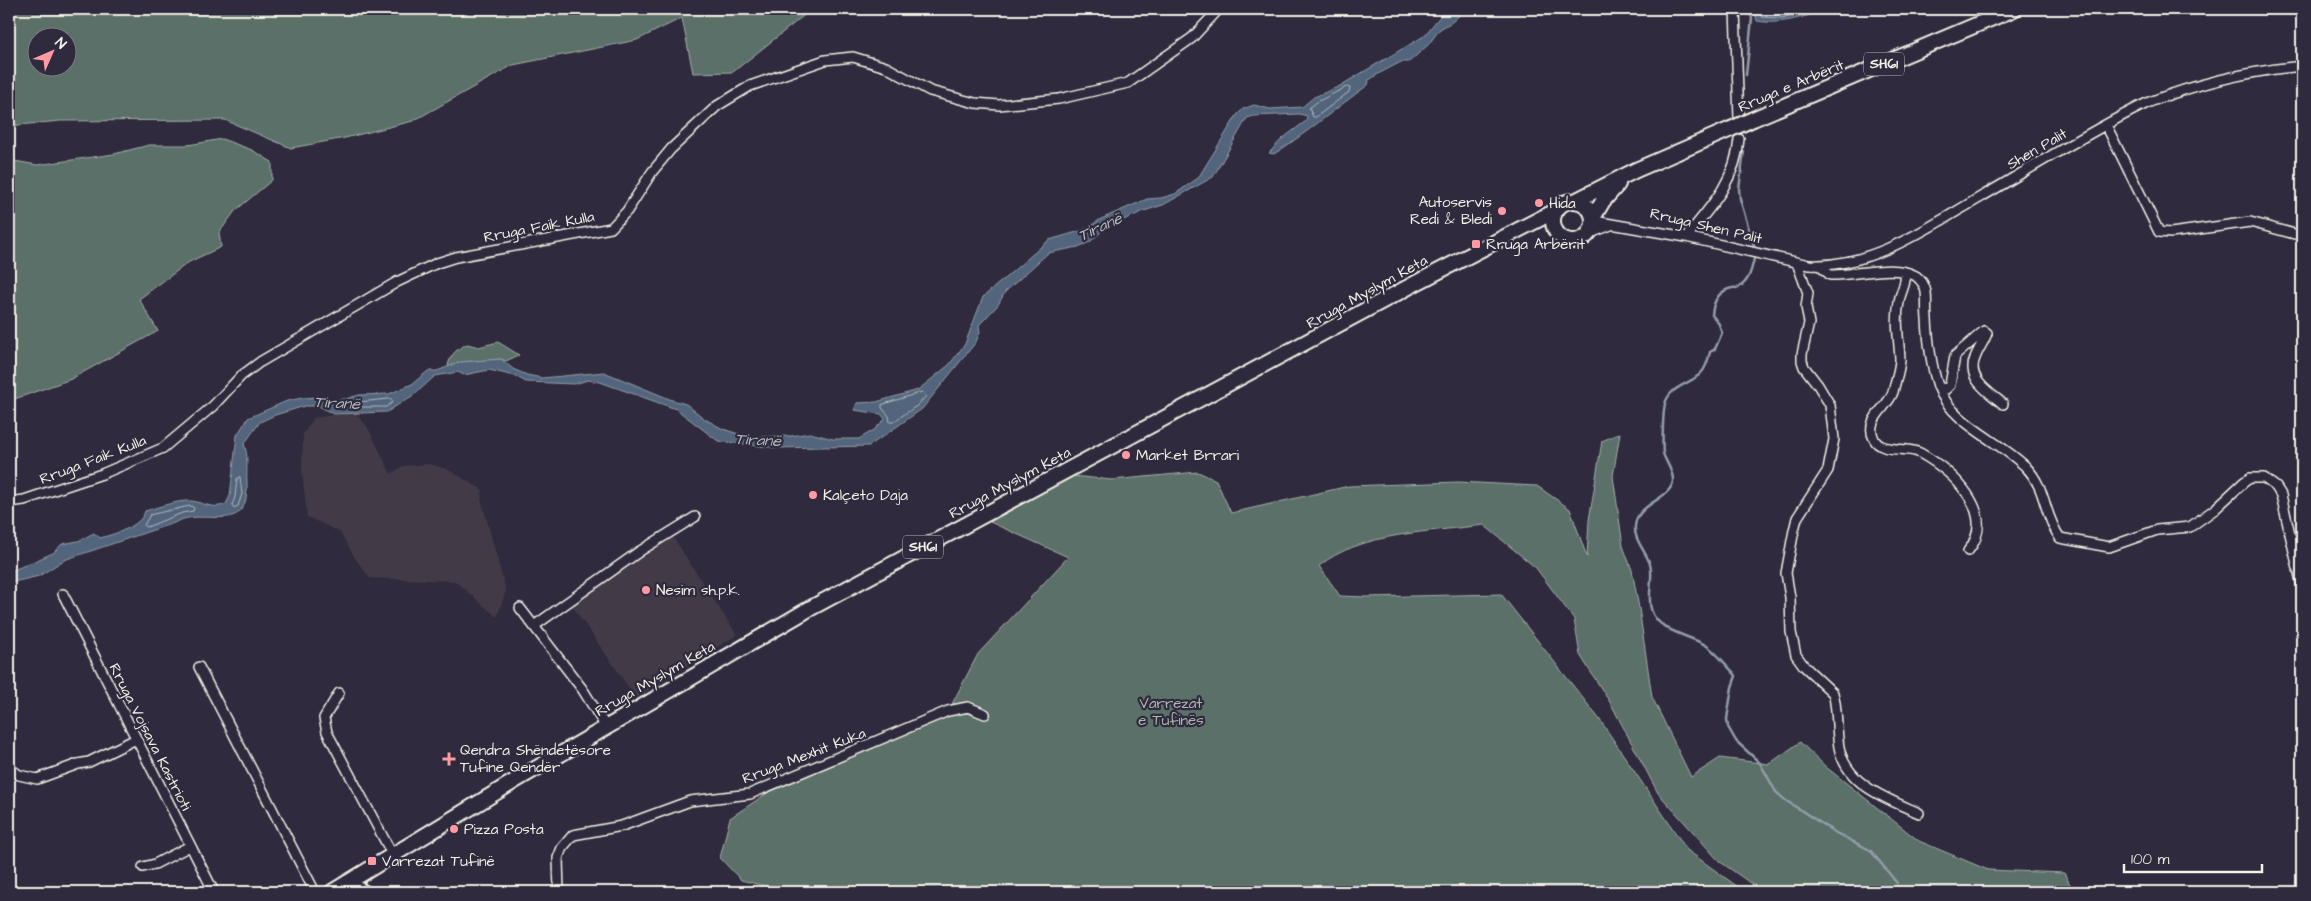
<svg xmlns="http://www.w3.org/2000/svg" width="2311" height="901" viewBox="0 0 2311 901" font-family="'Architects Daughter',sans-serif">
  <rect width="100%" height="100%" fill="#2f2a3d"/>
  <filter id="ink" filterUnits="userSpaceOnUse"><feTurbulence type="fractalNoise" baseFrequency=".02" numOctaves="2"/><feDisplacementMap in="SourceGraphic" scale="10" xChannelSelector="R" yChannelSelector="G"/><feConvolveMatrix kernelMatrix="1 2 1 2 8 2 1 2 1" color-interpolation-filters="sRGB"/></filter>
  <g filter="url(#ink)">
    <path fill="#423a46" d="M354 412 367 426 391 474 403 466 430 464 447 469 483 490 481 499 506 591 497 617 455 581 370 578 355 558 340 532 307 517 302 470 303 434 314 418Z
      M673 537 737 635 636 698 571 604Z"/>
    <path fill="#5a6f69" stroke="#a7b0a8" fill-rule="evenodd" d="M9 9H812L733 72 693 73 682 18 637 40 513 65 413 121 345 138 291 148 225 120 60 121 9 126ZM38 38H68V68H38Z
      M222 139 252 150 272 162V180L235 211 219 233 221 247 189 262 139 299 158 331 71 379 9 401V160L37 165 114 154 149 145H188Z
      M498 342 519 355 506 361 501 359 460 362 448 367C449 355 457 349 467 344L479 347Z
      M1620 433 1613 476 1623 546 1632 570 1639 608 1652 697 1691 777 1720 758 1769 764 1800 742 1826 767 1919 841 1988 870 2064 873 2074 892H1763L1719 861 1658 793 1611 704 1580 655 1574 619 1536 568 1484 525C1431 532 1361 532 1319 566L1340 596 1366 597 1501 594 1600 720 1687 850 1745 892H777V889L741 880 720 858 730 818 769 792 940 719 957 713 974 714 969 703 952 704 978 654 1068 557 990 522 1072 476 1112 480 1198 472 1216 480 1231 513 1349 486 1458 482 1537 486 1570 509 1587 557 1589 520 1602 441Z"/>
    <path fill="#52657d" stroke="#939da8" d="M1446 9H1463L1461 14 1452 22 1440 29 1428 45 1409 62H1401L1380 73 1369 80 1368 85C1336 108 1307 133 1274 154L1269 153 1282 139 1306 121 1307 116 1299 114 1254 116 1247 118 1213 177 1163 205 1144 211 1105 228 1090 242 1078 247 1048 253 1005 292 998 305 979 325 980 332 976 342 922 409 869 446 777 448 718 441 676 409 600 382 588 380 574 384 526 382 515 376 489 370 464 375 458 372 435 376 415 394 387 412 333 414 319 406H305L275 415 260 422 244 444C249 456 246 469 247 482 249 540 205 505 174 523L64 560 39 576 9 583V572L53 553 62 544 78 541 94 533 100 538C114 534 141 527 145 511 159 507 177 500 192 501 205 503 213 510 226 504L230 496 237 435 248 418 287 401 302 398 318 397 331 400 346 399 359 395 389 394 412 384 428 371H437L460 362 501 359 513 369 527 375 542 378 604 372 672 400 686 404 705 419 723 429 748 437 791 436 810 433 833 439H859L874 430 885 419 881 414 854 410 857 403 876 402 918 390 949 365 965 344 983 297 1049 240 1084 230 1101 219 1147 199 1161 198 1175 194 1198 178 1237 115 1243 109 1254 105 1270 109 1302 107 1314 97 1338 87 1424 36Z
      M1751 9H1834C1807 14 1785 26 1757 21L1755 12Z"/>
    <g fill="none" stroke-linecap="round" stroke-linejoin="round">
      <path stroke="#b3b9bd" stroke-width="1" d="M1758 9 1762 17 1782 18 1811 9
        M1347 87 1350 88 1349 92 1316 117H1313L1309 108 1317 102Z
        M923 392 926 396 918 405 893 422H890L889 416 882 408V405Z
        M391 399 393 402 386 407H354L351 405 353 403Z
        M240 477 242 494 238 506 234 508 232 505 235 497 237 479Z
        M191 506 194 508 193 511 182 513 147 527 144 525 150 515Z"/>
      <path stroke="#939da8" stroke-width="2.5" d="M1745 9 1750 13 1752 18 1746 75
        M1744 151 1739 189 1740 199 1755 249
        M1754 259C1752 268 1749 282 1739 287 1735 289 1736 287 1732 288 1718 291 1713 303 1712 315L1719 324 1722 333 1715 349 1710 352C1708 359 1707 366 1702 372 1691 385 1670 385 1665 404 1663 411 1662 445 1663 453 1665 461 1674 472 1673 481 1671 498 1641 503 1636 521 1631 538 1645 549 1650 564 1654 578 1647 595 1651 609 1657 632 1690 635 1707 646 1717 653 1725 664 1734 673L1736 676 1732 687 1727 719 1728 727 1736 741 1760 763 1776 792 1785 800 1836 833 1870 850 1897 883"/>
      <g stroke="#f4f1e8" stroke-width="12">
        <path id="street" d="M1735 9 1739 119
          M2106 125 2159 232 2171 233 2250 222 2302 236
          M1594 221 1686 237 1809 265C1872 268 1929 227 1981 197 2036 165 2090 131 2147 103 2196 84 2250 71 2302 66
          M1588 234 1611 225
          M1686 237C1711 207 1736 180 1739 139
          M1797 263 1808 293 1806 307 1809 323 1802 354V361L1804 367 1818 385 1830 405 1834 439 1828 470 1797 518 1794 530 1786 573 1790 597 1791 632 1796 655 1804 666 1833 693C1838 710 1836 729 1839 747 1846 785 1887 799 1919 813
          M1820 266 1830 275C1854 276 1895 263 1916 276 1921 280 1925 286 1926 292 1927 301 1926 310 1927 319 1928 340 1931 365 1938 386 1951 424 1999 440 2026 467 2047 489 2043 514 2060 538L2109 547 2157 530 2190 527 2215 509 2244 482 2250 478H2264L2276 487 2281 495 2302 586
          M1905 273C1907 284 1900 292 1899 302 1895 322 1899 339 1900 359 1900 369 1895 382 1893 392 1888 408 1864 419 1874 439 1882 454 1907 446 1920 453 1952 471 1999 513 1968 551
          M1938 387 1946 389 1950 385 1955 356 1984 331 1987 333C1984 342 1978 349 1975 358 1966 379 1989 392 2003 404
          M9 502 24 500 102 474 163 448 213 406 241 376 260 362 397 282 437 263 456 257 611 228 627 211 652 172 671 149 717 106 750 86 825 60 853 57 886 67 930 91 975 103 999 105 1059 99 1128 83 1192 38 1219 9
          M63 594 214 892
          M520 608 583 690 606 727
          M534 626 640 551 695 517
          M199 667 315 892
          M339 693 324 718 327 732 392 854
          M9 768 19 775 37 779 78 764 89 762 136 739
          M143 867 155 864 190 846
          M559 892 558 858 562 848 573 835 622 826 690 801 750 794 948 711 968 707 985 714"/>
      </g>
      <g stroke="#f4f1e8" stroke-width="15">
        <path id="secondary" d="M348 882 366 892"/>
      </g>
      <g stroke="#f4f1e8" stroke-width="18">
        <path id="primary" d="M1753 119 2014 9
          M1575 201 1636 170 1731 129
          M1553 221a20 20 0 1 1 40 0a20 20 0 1 1-40 0Z
          M1593 218 1603 201 1618 184
          M332 892 518 779 809 609 1416 283 1557 210"/>
      </g>
      <use href="#street" stroke="#2f2a3d" stroke-width="9"/>
      <use href="#secondary" stroke="#2f2a3d" stroke-width="11"/>
      <use href="#primary" stroke="#2f2a3d" stroke-width="14"/>
      <g stroke="#f4f1e8" stroke-width="18" stroke-linecap="butt">
        <path id="primary-bridge" d="M1731 129 1753 119"/>
      </g>
      <use href="#primary-bridge" stroke="#2f2a3d" stroke-width="14"/>
    </g>
  </g>
  <g fill="#ff9aa2" stroke="#2f2a3d" stroke-width="2">
    <circle cx="1539" cy="203" r="5"/>
    <circle cx="1502" cy="211" r="5"/>
    <rect x="1471" y="239" width="10" height="10" rx="2.5"/>
    <circle cx="1126" cy="455" r="5"/>
    <circle cx="813" cy="495" r="5"/>
    <circle cx="646" cy="590" r="5"/>
    <path d="M446.5 751.5h5v5h5v5h-5v5h-5v-5h-5v-5h5z"/>
    <circle cx="454" cy="829" r="5"/>
    <rect x="367" y="856" width="10" height="10" rx="2.5"/>
  </g>
  <g text-anchor="middle" dominant-baseline="central" stroke-width="4.5" stroke-linejoin="round" paint-order="stroke">
    <g fill="#2f2a3d" stroke="#b9b5b5" stroke-width="1">
      <rect x="1864" y="52.5" width="40" height="23" rx="4"/>
      <rect x="903" y="535.5" width="40" height="23" rx="4"/>
    </g>
    <g font-size="14" font-weight="bold" fill="#f4f1e8">
      <text x="1884" y="64">SH61</text>
      <text x="923" y="547">SH61</text>
    </g>
    <g font-size="15" fill="#f4f1e8" stroke="#2f2a3d">
      <text transform="translate(1791 86) rotate(-23)">Rruga e Arbërit</text>
      <text transform="translate(2037 149) rotate(-30)">Shen Palit</text>
      <text transform="translate(1706 226) rotate(13)">Rruga Shen Palit</text>
      <text transform="translate(539 227) rotate(-11)">Rruga Faik Kulla</text>
      <text transform="translate(1367 292) rotate(-29)">Rruga Myslym Keta</text>
      <text transform="translate(93 460) rotate(-21)">Rruga Faik Kulla</text>
      <text transform="translate(1010 483) rotate(-28)">Rruga Myslym Keta</text>
      <text transform="translate(655 679) rotate(-30)">Rruga Myslym Keta</text>
      <text transform="translate(150 737) rotate(63)">Rruga Vojsava Kastrioti</text>
      <text transform="translate(804 756) rotate(-21)">Rruga Mexhit Kuka</text>
    </g>
    <g font-size="15" fill="#f4f1e8" stroke="#2f2a3d" text-anchor="start">
      <text x="1492" y="202" text-anchor="end">Autoservis<tspan x="1492" dy="17">Redi &amp; Bledi</tspan></text>
      <text x="1549" y="203">Hida</text>
      <text x="1486" y="244">Rruga Arbërit</text>
      <text x="1136" y="455">Market Brrari</text>
      <text x="823" y="495">Kalçeto Daja</text>
      <text x="656" y="590">Nesim sh.p.k.</text>
      <text x="460" y="750">Qendra Shëndetësore<tspan x="460" dy="17">Tufine Qendër</tspan></text>
      <text x="464" y="829">Pizza Posta</text>
      <text x="382" y="861">Varrezat Tufinë</text>
    </g>
    <g font-size="15" fill="#afb6af" stroke="#2f2a3d">
      <text x="1171" y="703">Varrezat<tspan x="1171" dy="17">e Tufinës</tspan></text>
    </g>
    <g font-size="16" font-style="italic" fill="#b3b9bd" stroke="#2f2a3d">
      <text transform="translate(1100 227) rotate(-25)">Tiranë</text>
      <text transform="translate(337 403) rotate(3)">Tiranë</text>
      <text transform="translate(758 440) rotate(3)">Tiranë</text>
    </g>
  </g>
  <rect width="2311" height="901" fill="none" stroke="#2f2a3d" stroke-width="30"/>
  <rect x="15" y="15" width="2281" height="871" fill="none" stroke="#f4f1e8" stroke-width="2" filter="url(#ink)"/>
  <g transform="translate(52 52) rotate(45)"><circle r="24" fill="#2f2a3d" stroke="#7e7a81"/>
  <path d="M0-4L9 19L0 12L-9 19Z" fill="#ff9aa2"/>
  <text y="-8" font-size="14" font-weight="bold" text-anchor="middle" fill="#f4f1e8">N</text>
  </g>
  <path d="M2124 864v8h138v-8" fill="none" stroke="#f4f1e8" stroke-width="2.5"/>
  <text x="2131" y="864" font-size="15" fill="#f4f1e8" stroke="#2f2a3d" stroke-width="4" paint-order="stroke">100 m</text>
</svg>
